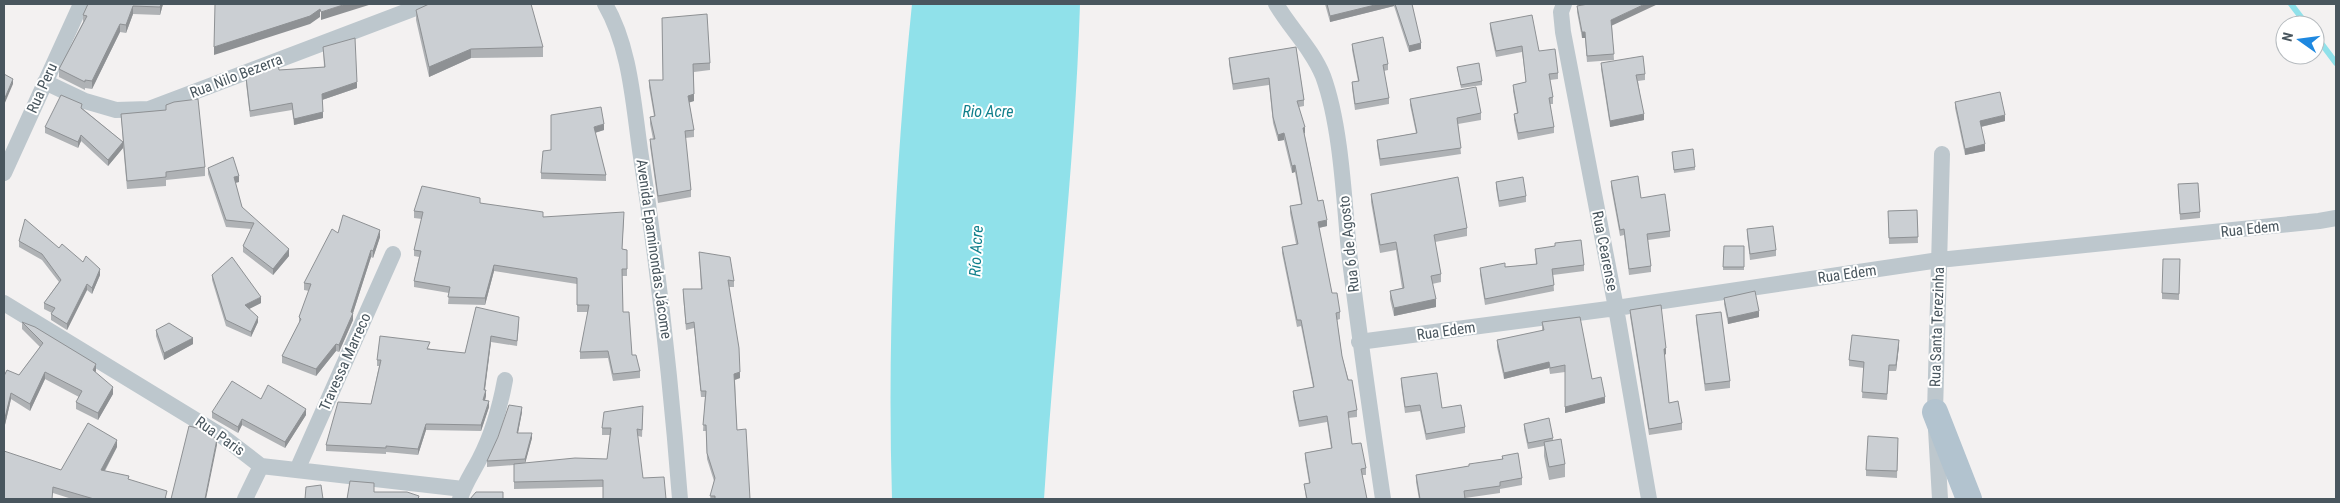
<svg xmlns="http://www.w3.org/2000/svg" width="2340" height="503" viewBox="0 0 2340 503" font-family="'Roboto Condensed',sans-serif">
  <rect width="100%" height="100%" fill="#f3f1f1"/>
  <path fill="#90e1ea" d="M912 4H1080C1075 169 1054 334 1044 499H892C887 334 895 168 912 4Z"/>
  <g fill="none" stroke-linecap="round" stroke-linejoin="round">
    <path stroke="#90e1ea" stroke-width="6" d="M2291 4 2307 25
      M2315 35 2336 63"/>
    <path stroke="#bdc7cd" stroke-width="16" d="M605 4C630 47 633 101 640 150 658 266 671 382 680 499
      M1276 4C1290 28 1312 49 1323 76 1341 125 1344 199 1349 252 1359 335 1371 417 1383 499
      M1564 4 1561 12 1563 32 1616 308 1649 499
      M45 82 85 101 116 110 149 109 426 4
      M4 173 81 4
      M4 303 222 436 261 466 463 489
      M1359 342 1616 308 1939 260 2319 221 2336 218
      M297 470 393 254
      M245 499 261 466
      M460 499C464 484 473 472 480 458 493 433 500 407 505 380
      M1940 499 1935 412 1942 154"/>
    <path stroke="#b2c3cf" stroke-width="26" d="M1935 412 1969 499"/>
  </g>
  <path fill="#afb2b5" d="M88 4H163L160 15 133 14 126 33 120 32 92 89 85 88V90L59 77V69L83 22V15Z
    M1325 4H1412L1421 49 1409 52 1394 6 1330 22Z
    M1577 6 1612 26 1614 60 1587 62 1585 38H1582L1577 12Z
    M416 10 543 47V57L471 58 429 77 416 20Z
    M662 18 710 63V70L694 72V101L689 102 694 130V137L685 138 691 190V197L658 203 650 146V139H653L650 124V117L654 116 649 87V80H663Z
    M1490 23 1539 51 1558 73V79L1550 80 1553 97V104H1550L1554 127V133L1518 140 1514 120V114L1517 113 1513 91V85L1526 82 1522 52 1496 57 1490 29Z
    M1352 44 1388 64V70L1384 71 1389 98V104L1355 110 1352 88V82L1358 81 1352 50Z
    M323 47 357 88 322 100 323 118 294 125 292 110 250 117 246 83V77L279 70 324 67Z
    M1296 47 1304 100V106L1299 107 1318 201 1327 226 1319 228 1332 293 1340 312V319L1337 320 1342 356 1357 410V417L1348 418 1352 444 1366 468V475H1362L1367 499H1306L1304 484 1309 483 1305 459V453L1331 448 1327 422 1299 427 1293 397V391L1313 387 1301 326 1297 327 1282 253V247L1296 244 1290 213V206L1301 204 1295 172 1292 173 1284 140 1278 141 1273 123 1269 85 1233 90 1229 64V58Z
    M1601 63 1645 74V80L1638 81 1644 120 1610 127 1601 69Z
    M1457 67 1482 81V85L1461 88Z
    M1410 99 1481 113V120L1458 124 1461 154 1380 166 1377 146V140L1416 133 1410 105Z
    M1955 102 2005 121 1981 127 1985 151 1965 155 1955 108Z
    M166 105 205 167V176L166 180V186L127 189 123 145V148L108 166 81 141 78 148 45 133V127L82 108 123 142 121 114 166 110Z
    M551 115 604 130 595 133 606 175V181L541 179V173L551 150Z
    M1672 152 1695 167V170L1674 173Z
    M208 168 239 182 235 183 242 207 289 256 273 275 243 252V246L252 229 226 227 208 174Z
    M1611 181 1641 198 1670 231V237L1648 240 1651 266V272L1629 275 1624 235 1620 236 1611 187Z
    M1496 182 1526 196V202L1499 207 1496 188Z
    M2178 184 2200 212V218L2180 220Z
    M1371 194 1467 228V236L1435 242 1441 274V282L1432 284 1436 307 1394 316 1390 299V291L1402 288 1396 250 1380 253 1371 202Z
    M480 203 543 217 624 219 622 249 627 250V276H622L623 312 632 355 640 371V378L613 381 608 358 580 359V352L588 312H577V284L494 271 485 305 448 304 449 293 414 287V281L419 257 414 256V250L422 219 414 218V211Z
    M1917 210 1918 243 1889 244 1888 211Z
    M1747 229 1776 250V256L1750 260 1747 235Z
    M338 233 380 237 373 258 371 257 353 313V320L339 352 336 351 316 376 282 363V356L299 323V317L309 291 304 290V283Z
    M19 241 59 248 83 262 100 275 92 294 87 290 67 330 51 320V314L52 313 44 309V303L59 282 42 260 19 247Z
    M1724 246H1744V270H1723Z
    M1535 249 1584 265V271L1553 275 1554 291 1485 305 1480 274V268L1505 267 1536 264Z
    M699 252 734 281V287H729L740 378 735 380 737 430 750 499H710L714 481 707 459 706 431H703L705 397H701L694 328 686 330 683 295V289H701Z
    M2180 259 2179 300 2162 299V293Z
    M212 275 261 303 249 309 258 322 251 337 226 326 212 280Z
    M1724 298 1759 317 1728 324 1724 304Z
    M476 307 519 323 517 346 491 342 485 390 486 396 485 401 489 407 481 431 426 430 418 455 386 452V454L326 451V445L371 404 379 366H377V360L430 348 429 349 465 353Z
    M1630 310 1666 354 1664 355 1669 403 1682 423V430L1649 435 1630 316Z
    M1696 315 1730 381V388L1705 391 1696 321Z
    M22 322 96 371 95 372 113 394 98 420 76 409V402L79 397 45 379 30 411 11 399 4 429V376L19 375 40 347 22 329Z
    M1542 322 1592 379 1605 403 1565 413V372L1550 374 1549 368 1504 379 1497 347V340L1542 331Z
    M156 330 193 344 164 360 156 336Z
    M1899 346 1896 371H1889L1887 400 1862 398 1864 368 1849 366V360Z
    M1401 378 1442 408 1465 427V433L1426 440 1420 411 1405 413 1401 384Z
    M261 399 306 415 285 448 242 425 238 433 212 418V412Z
    M522 412 518 433 532 438 525 463 607 459 610 435H602V428L643 413 642 437 638 436 603 487 514 489V465L487 467V461Z
    M1524 424 1553 438V441L1565 464V477L1549 480 1544 456V446L1528 449 1524 430Z
    M1898 438 1897 478 1866 476V470Z
    M117 447 105 471 129 480 167 498 166 499H72L53 493 4 499 61 470Z
    M1502 456 1522 478V485L1500 489V493L1465 498V499H1419L1416 482V475L1469 466 1502 459Z"/>
  <path fill="#8e9194" d="M161 4H163L160 15V7Z
    M346 4H372L321 20V12Z
    M1379 4H1394V6L1330 22V16Z
    M1645 4H1658L1611 26V20Z
    M133 6V14L126 33V25Z
    M320 9V17L310 24 214 55V47Z
    M120 24V32L92 89V81Z
    M1582 32H1585V38H1582Z
    M1421 43V49L1409 52V46Z
    M471 49V58L429 77V67Z
    M13 79V84L4 105V100Z
    M357 82V88L322 100V94Z
    M694 94V101L688 103V96Z
    M323 112V118L294 125V119Z
    M1644 114V120L1610 127V121Z
    M2005 115V121L1980 127V121Z
    M604 124V130L594 133V127Z
    M1305 127V133L1303 134V128Z
    M1284 133V140L1278 141V135Z
    M81 135V141L78 148V142Z
    M123 142V148L108 166V160Z
    M1985 144V151L1965 155V149Z
    M1295 165V172L1292 173V166Z
    M239 176V182L234 183V177Z
    M1327 220V226L1318 228V222Z
    M380 230V237L373 258V251Z
    M289 249V256L273 275V269Z
    M371 250V257L353 313V320L339 352V345L351 312Z
    M494 265V271L485 305V298Z
    M100 269V275L92 294V288Z
    M87 284V290L67 330V324Z
    M261 297V303L245 311V305Z
    M1436 299V307L1394 316V308Z
    M1759 311V317L1728 324V318Z
    M258 317V322L251 337V332Z
    M491 336V342L484 396V390Z
    M193 338V344L164 360V353Z
    M1899 340V346L1896 371V365Z
    M336 344V351L316 376V369Z
    M1666 348V354L1664 355V349Z
    M1549 362V368L1504 379V373Z
    M96 364V371L93 376V370Z
    M45 372V379L30 411V404Z
    M740 372V378L734 380V374Z
    M113 387V394L98 420V413Z
    M486 390V396L483 406V400Z
    M11 393V399L4 429V422Z
    M1605 397V403L1565 413V407Z
    M489 401V407L481 431V425Z
    M522 407V412L517 438V433Z
    M306 409V415L285 448V442Z
    M242 419V425L238 433V427Z
    M426 424V430L418 455V449Z
    M532 433V438L525 464V459Z
    M217 439V445L206 499H205Z
    M117 440V447L101 477V470Z"/>
  <path fill="#cbcfd3" stroke="#8e9194" d="M88 4H161L160 7 133 6 126 25 120 24 92 81 85 80V82L59 69 87 16 83 15Z
    M215 4H346L321 12 320 9 310 16 214 47Z
    M429 4H531L543 47 471 49 429 67 416 10Z
    M1327 4H1379L1330 16Z
    M1395 4H1412L1421 43 1409 46Z
    M1588 4H1645L1611 20 1614 54 1587 56 1585 32H1582L1577 6Z
    M707 14 710 63 693 64 694 94 688 96 694 130 685 131 691 190 658 196 650 139H655L650 117 655 116 649 80H663L662 18Z
    M1532 15 1539 51 1555 49 1558 73 1549 74 1553 97 1549 98 1554 127 1518 133 1514 114 1518 113 1513 85 1526 82 1522 46 1496 51 1490 23Z
    M1383 37 1388 64 1383 65 1389 98 1355 104 1352 82 1359 81 1352 44Z
    M355 38 357 82 322 94 323 112 294 119 292 103 250 111 246 77 278 64 279 70 325 67 323 47Z
    M1296 47 1304 100 1297 101 1305 127 1303 128 1318 201 1323 200 1327 220 1318 222 1332 293H1337L1340 312 1336 313 1342 356 1348 380H1352L1357 410 1348 412 1352 444 1361 443 1366 468 1361 469 1367 499H1307L1304 484 1310 483 1305 453 1332 448 1327 416 1299 421 1293 391 1314 387 1301 320H1297L1282 247 1298 244 1290 206 1302 204 1295 165 1292 166 1284 133 1278 135 1273 117 1269 78 1233 84 1229 58Z
    M1643 56 1645 74 1636 75 1644 114 1610 121 1601 63Z
    M1479 63 1482 81 1461 85 1457 67Z
    M4 74 13 79 4 100Z
    M1476 87 1481 113 1457 118 1461 148 1380 159 1377 140 1417 133 1410 99Z
    M2000 92 2005 115 1980 121 1985 144 1965 149 1955 102Z
    M61 95 82 104 81 108 123 142 108 160 81 135 78 142 45 127Z
    M198 99 205 167 166 172V177L127 181 121 114 166 110V105L174 102Z
    M601 107 604 124 594 127 606 175 541 173 543 151 551 150V115Z
    M1693 149 1695 167 1674 170 1672 152Z
    M233 157 239 176 234 177 242 207 289 249 273 269 243 246 254 223 226 220 208 168Z
    M1638 176 1641 198 1665 194 1670 231 1647 234 1651 266 1629 269 1624 229 1620 230 1611 181Z
    M1458 177 1467 228 1434 235 1441 274 1431 276 1436 299 1394 308 1390 291 1404 288 1396 242 1380 245 1371 194Z
    M1523 177 1526 196 1499 201 1496 182Z
    M2198 183 2200 212 2180 214 2178 184Z
    M422 186 480 198V203L543 212V217L624 212 622 249 627 250V269H622L623 312H629L632 355H636L640 371 613 374 608 351 580 352 589 305H577V278L494 265 485 298 448 297 450 287 414 281 421 251 414 250 423 212 414 211Z
    M1917 210 1918 237 1889 238 1888 211Z
    M343 215 380 230 373 251 371 250 351 312 353 313 339 345 336 344 316 369 282 356 301 319 299 317 311 284 304 283 332 229 338 233Z
    M25 219 59 248 62 244 83 262 86 256 100 269 92 288 87 284 67 324 51 314 55 308 44 303 61 280 42 254 19 241Z
    M1773 226 1776 250 1750 254 1747 229Z
    M1581 240 1584 265 1552 269 1554 285 1485 299 1480 268 1505 263V267L1537 264 1535 249 1555 246V243Z
    M1724 246H1744V267H1723Z
    M699 252 730 257 734 281 728 280 739 348 740 372 734 374 737 430 746 429 750 499H715V496H710L715 478 707 453 706 425H703L706 391H701L694 322 686 324 683 289H702Z
    M232 257 261 297 245 305 258 317 251 332 226 320 212 275Z
    M2163 259H2180L2179 294 2162 293Z
    M1755 291 1759 311 1728 318 1724 298Z
    M1661 305 1666 348 1664 349 1669 403 1678 401 1682 423 1649 429 1630 310Z
    M476 307 519 317 517 341 491 336 484 390H486L483 400 489 401 481 425 426 424 418 449 386 446V448L326 445 338 402 371 404 381 360H377L380 336 430 342 427 349 465 353Z
    M1721 312 1730 381 1705 384 1696 315Z
    M1580 317 1592 379 1601 377 1605 397 1565 407V365L1550 368 1549 362 1504 373 1497 340 1544 330 1542 322Z
    M22 322 35 327 96 364 93 370 113 387 98 413 76 402 82 391 45 372 30 404 11 393 4 422V376L7 370 19 375 43 343Z
    M169 323 193 338 164 353 156 330Z
    M1852 335 1899 340 1896 365H1889L1887 394 1862 392 1864 362 1849 360Z
    M1437 373 1442 408 1461 405 1465 427 1426 434 1420 405 1405 407 1401 378Z
    M232 381 261 399 268 385 306 409 285 442 242 419 238 427 212 412Z
    M509 405 522 407 517 433H532L525 459 487 461 498 437Z
    M643 406 642 430 637 429 643 478 664 477 666 499H603V480L514 482V464L575 458 607 459 611 428H602L604 412Z
    M1549 418 1553 438 1528 443 1524 424Z
    M88 423 117 440 101 470 129 476 128 479 167 491 165 499H94L53 487 52 499H4V451L61 470Z
    M189 426 201 429 217 439 205 499H171Z
    M1868 436 1898 438 1897 471 1866 470Z
    M1561 439 1565 464 1549 467 1544 442Z
    M1518 453 1522 478 1500 482V486L1464 491 1465 499H1420L1416 475 1469 466V464L1503 459 1502 456Z
    M350 481 374 483V492H407L419 496 418 499H347Z
    M321 485 323 499H305L306 487Z
    M476 492H503V499H470Z"/>
  <g text-anchor="middle" dominant-baseline="central" stroke-width="4" stroke-linejoin="round" paint-order="stroke">
    <g font-size="15" fill="#49565e" stroke="#fff">
      <text transform="translate(236 76) rotate(-21)">Rua Nilo Bezerra</text>
      <text transform="translate(42 88) rotate(-66)">Rua Peru</text>
      <text transform="translate(2250 229) rotate(-6)">Rua Edem</text>
      <text transform="translate(1349 244) rotate(-96)">Rua 6 de Agosto</text>
      <text transform="translate(654 249) rotate(82)">Avenida Epaminondas Jácome</text>
      <text transform="translate(1605 251) rotate(79)">Rua Cearense</text>
      <text transform="translate(1847 274) rotate(-8)">Rua Edem</text>
      <text transform="translate(1937 327) rotate(-88)">Rua Santa Terezinha</text>
      <text transform="translate(1446 331) rotate(-8)">Rua Edem</text>
      <text transform="translate(345 362) rotate(-66)">Travessa Marreco</text>
      <text transform="translate(220 436) rotate(35)">Rua Paris</text>
    </g>
    <g font-size="16" font-style="italic" fill="#107f8b" stroke="#fff">
      <text x="988" y="111">Rio Acre</text>
      <text transform="translate(976 251) rotate(-87)">Río Acre</text>
    </g>
  </g>
  <rect width="2340" height="503" fill="none" stroke="#49565e" stroke-width="10"/>
  <g transform="translate(2300 40) rotate(284)"><circle r="24" fill="#ffffff" stroke="#b6bbbf"/>
  <path d="M0-4L9 19L0 12L-9 19Z" fill="#1e88e0"/>
  <text y="-8" font-size="14" font-weight="bold" text-anchor="middle" fill="#49565e">N</text>
  </g>
</svg>
